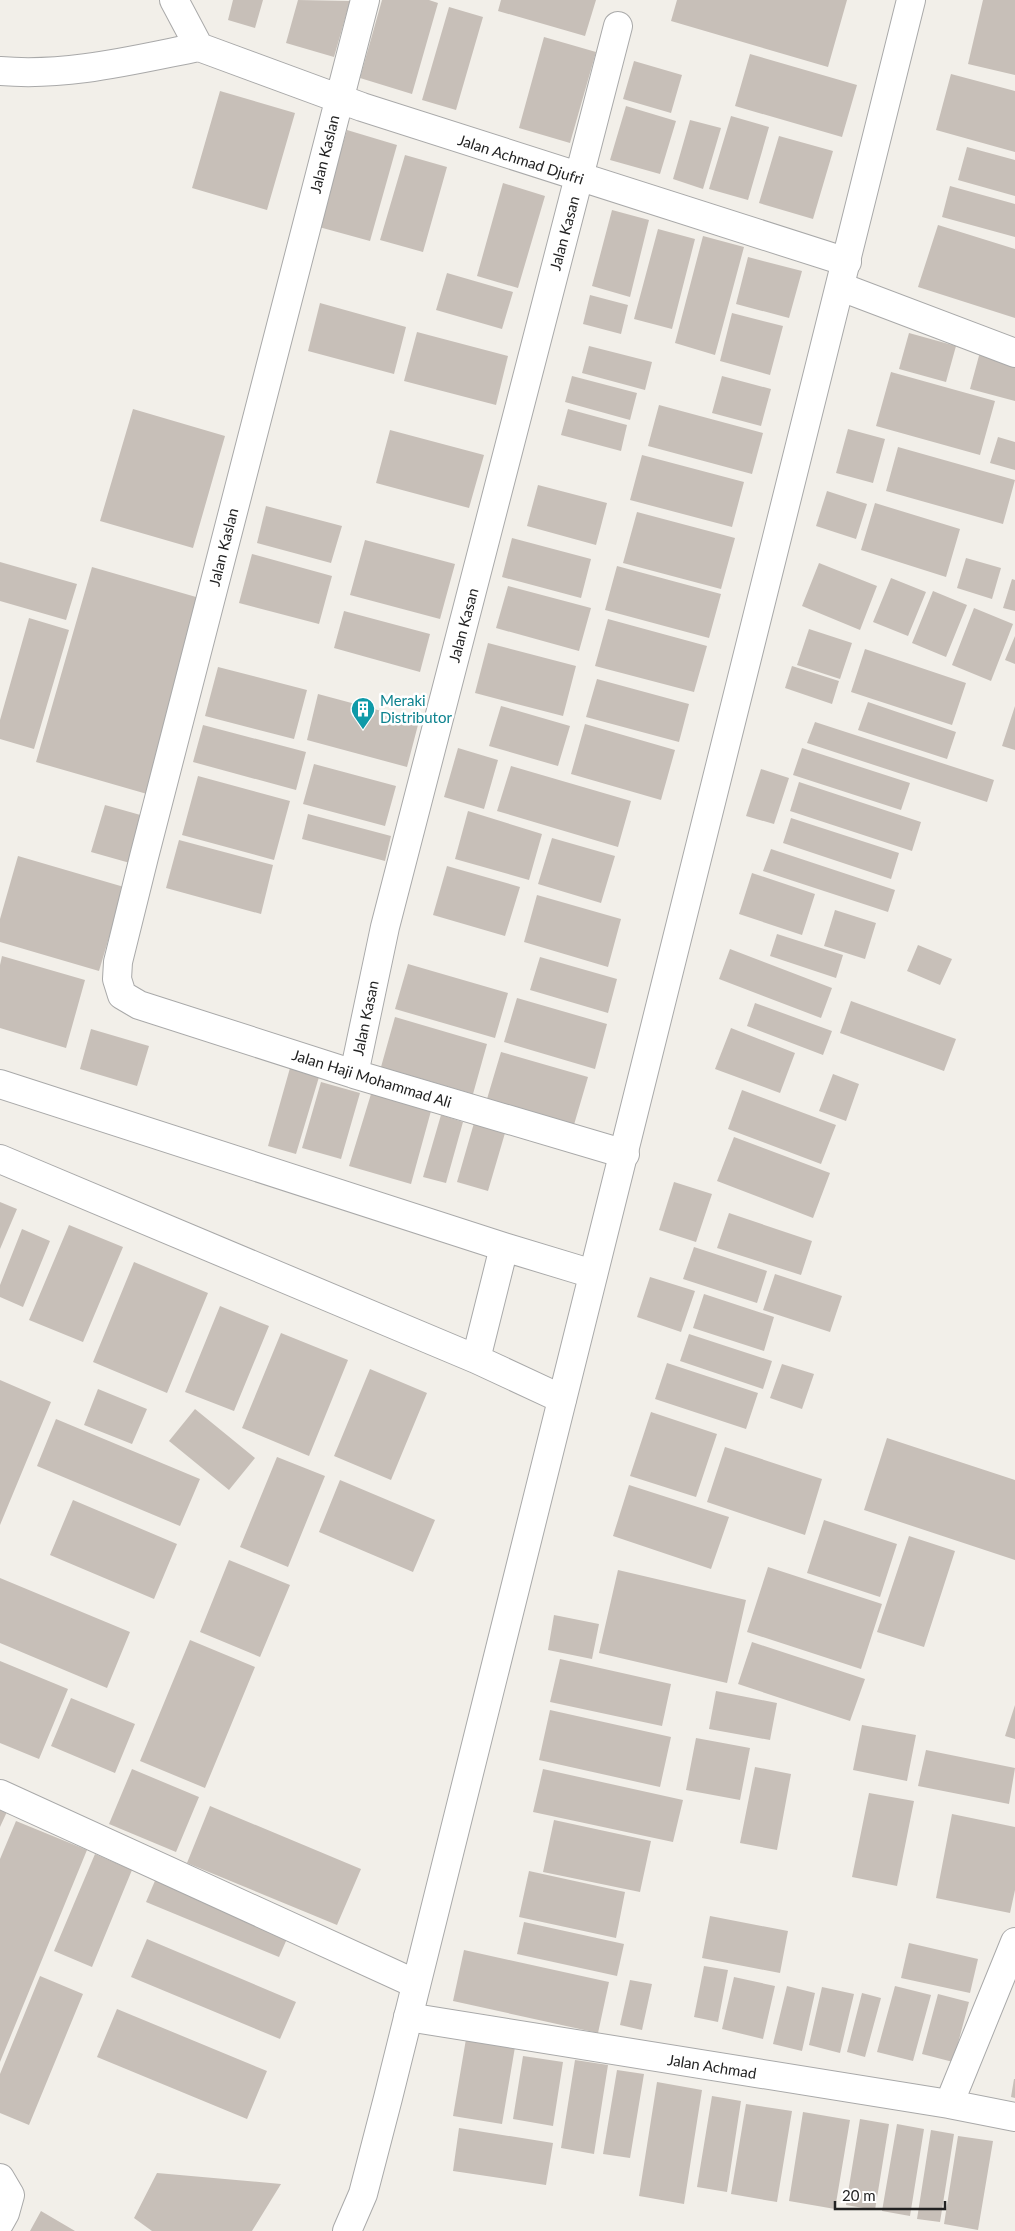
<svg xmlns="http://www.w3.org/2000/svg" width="1015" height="2231" viewBox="0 0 1015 2231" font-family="Lato,sans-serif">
  <rect width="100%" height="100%" fill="#f2efe9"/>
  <path fill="#c7bfb8" d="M233 0H263L255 28 228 20Z
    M298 0 350 1 334 57 286 43Z
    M382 0H429L438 3 412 94 360 78Z
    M501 0H596L585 36 498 11Z
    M677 0H847L828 67 671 21Z
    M983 0H1015V75L968 64Z
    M449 7 483 17 456 110 422 100Z
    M544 37 596 52 570 143 519 128Z
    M750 54 857 85 842 137 735 106Z
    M634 61 682 75 671 113 623 99Z
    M951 74 1015 91V152L936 130Z
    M220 91 295 113 267 210 192 188Z
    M626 106 676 121 660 174 610 160Z
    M731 116 769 127 748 200 709 189Z
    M690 120 721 128 703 189 673 179Z
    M347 130 397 145 370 241 319 227Z
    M779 136 833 151 813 219 759 203Z
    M967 147 1015 160V196L958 180Z
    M405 155 447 167 423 252 380 240Z
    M503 183 545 196 518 288 477 276Z
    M950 186 1015 204V237L942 217Z
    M612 210 649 220 630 297 592 286Z
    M938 225 1015 249V318L918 287Z
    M658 229 695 239 672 329 634 319Z
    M703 236 744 247 715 355 675 343Z
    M748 257 802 271 789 318 736 304Z
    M447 273 513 292 502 329 436 310Z
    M590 295 628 305 621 334 583 324Z
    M320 303 406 327 394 374 308 351Z
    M732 313 783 326 770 375 720 361Z
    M417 332 508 356 496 405 404 381Z
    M909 333 956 346 946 382 899 369Z
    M589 346 652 362 645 390 582 373Z
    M980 352 1015 362V401L970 389Z
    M891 372 995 401 980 455 876 426Z
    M572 376 637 393 630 420 565 402Z
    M722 376 771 389 761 426 712 413Z
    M659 405 763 433 752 474 648 446Z
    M133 409 225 436 193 548 100 521Z
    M568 409 627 425 621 451 561 435Z
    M848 429 885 439 873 483 836 473Z
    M390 430 484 455 469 508 376 483Z
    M998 437 1015 442V470L990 463Z
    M898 447 1015 480 1003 524 886 491Z
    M642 455 744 482 732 527 630 500Z
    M538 485 607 503 596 545 527 526Z
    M827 491 867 504 856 539 816 526Z
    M875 503 960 529 946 577 861 550Z
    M266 506 342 526 331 563 257 543Z
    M637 512 735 538 721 589 623 563Z
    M512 538 591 559 581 598 502 577Z
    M365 540 455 564 440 619 350 595Z
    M252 554 332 576 319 624 239 603Z
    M966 558 1001 568 992 599 957 588Z
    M0 562 77 584 66 620 0 601Z
    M819 563 877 586 860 630 802 606Z
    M617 566 721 594 709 638 605 610Z
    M92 567 203 599 147 794 36 762Z
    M891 578 926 592 908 636 873 622Z
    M1012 579 1015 580V611L1003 608Z
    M508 586 591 608 579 651 496 628Z
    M933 591 967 605 946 657 912 643Z
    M974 608 1013 624 991 681 952 665Z
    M344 611 430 634 420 672 334 648Z
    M29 618 69 630 34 749 0 739V720Z
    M608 619 707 646 694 692 595 666Z
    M809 629 852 643 840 679 797 665Z
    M1015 636V664L1005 660Z
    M488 643 576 666 563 716 475 693Z
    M865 649 966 683 952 725 851 692Z
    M792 666 839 681 832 704 785 688Z
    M218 667 307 690 294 739 205 716Z
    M597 679 689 704 679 742 586 717Z
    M318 694 419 721 407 767 307 740Z
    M868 702 956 732 947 759 858 730Z
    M501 706 570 726 558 766 489 746Z
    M1015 706V750L1002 746Z
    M815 722 994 780 987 802 807 743Z
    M585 724 675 750 661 800 571 774Z
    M203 725 306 752 296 790 193 762Z
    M458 748 498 760 484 809 444 797Z
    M802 748 910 783 901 810 793 775Z
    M314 764 396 786 385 826 303 804Z
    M511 766 631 801 618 847 497 811Z
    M761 769 789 778 774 824 746 816Z
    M198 776 290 801 274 860 182 835Z
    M799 782 921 822 912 851 790 811Z
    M105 805 144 816 130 863 91 852Z
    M468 811 542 834 529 880 455 859Z
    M308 814 391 836 385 861 302 839Z
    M791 818 899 853 891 879 783 843Z
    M552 838 615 856 601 903 538 884Z
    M179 840 273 865 261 914 166 888Z
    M771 849 895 890 888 912 763 871Z
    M18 856 124 887 99 971 0 942V919Z
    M447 866 520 887 505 936 433 915Z
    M752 873 815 894 802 935 739 914Z
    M537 895 621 919 608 967 524 942Z
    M835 910 876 923 865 959 824 946Z
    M777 934 843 955 836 978 770 956Z
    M918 945 952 959 940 985 907 971Z
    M730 949 832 988 821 1018 719 979Z
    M2 956 85 980 66 1048 0 1028V965Z
    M540 957 617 979 608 1013 530 990Z
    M408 964 508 993 495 1038 395 1009Z
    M517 998 607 1024 595 1069 504 1042Z
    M851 1001 956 1039 944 1071 840 1033Z
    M755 1003 832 1031 823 1055 747 1026Z
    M395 1017 487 1044 473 1094 381 1067Z
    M731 1028 795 1053 780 1093 715 1069Z
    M91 1029 149 1046 137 1086 80 1069Z
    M501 1052 588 1077 571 1135 484 1109Z
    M290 1068 319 1077 296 1154 268 1146Z
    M833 1074 859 1084 846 1121 819 1111Z
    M321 1082 360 1093 341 1159 302 1148Z
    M742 1090 836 1125 821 1164 728 1129Z
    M371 1094 431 1111 411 1184 349 1166Z
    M441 1115 463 1122 446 1183 423 1177Z
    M474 1123 505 1133 488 1191 457 1182Z
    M734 1137 830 1173 813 1218 717 1181Z
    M674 1182 712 1194 696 1242 659 1230Z
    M0 1202 17 1209 0 1249Z
    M729 1213 812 1241 801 1275 717 1248Z
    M69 1225 123 1247 83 1342 29 1320Z
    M22 1229 50 1241 23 1307 0 1297V1285Z
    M694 1247 767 1271 757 1303 683 1279Z
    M134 1262 208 1293 167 1393 93 1362Z
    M775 1274 842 1296 830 1332 763 1310Z
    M650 1277 695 1291 681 1332 637 1317Z
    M704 1294 774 1317 764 1351 693 1328Z
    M220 1306 269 1326 234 1411 185 1392Z
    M281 1333 348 1360 309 1456 242 1428Z
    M689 1334 772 1361 763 1389 680 1361Z
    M667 1363 758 1393 746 1429 655 1399Z
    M782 1364 814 1374 802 1409 770 1398Z
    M370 1369 427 1393 391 1480 334 1456Z
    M0 1380 51 1402 0 1525Z
    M98 1389 147 1409 132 1444 84 1425Z
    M195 1409 255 1458 229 1490 169 1441Z
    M651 1412 717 1434 696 1497 630 1476Z
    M56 1419 200 1479 180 1526 37 1466Z
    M887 1438 1015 1480V1560L864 1510Z
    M725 1447 822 1479 805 1535 707 1502Z
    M277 1457 325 1476 288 1567 240 1547Z
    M340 1480 435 1520 413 1572 319 1532Z
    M629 1485 729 1517 711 1569 613 1536Z
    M73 1500 177 1544 154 1599 50 1555Z
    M824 1520 897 1544 880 1597 807 1573Z
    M909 1536 955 1551 924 1647 877 1632Z
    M229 1560 290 1585 260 1657 200 1632Z
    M768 1567 882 1604 861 1669 747 1632Z
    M618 1570 746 1600 727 1683 599 1653Z
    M0 1578 130 1632 107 1688 0 1643Z
    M554 1615 599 1624 592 1659 548 1650Z
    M190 1640 255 1667 205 1788 140 1761Z
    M752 1642 865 1679 850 1721 738 1684Z
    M560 1659 671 1684 662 1726 550 1702Z
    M0 1661 68 1689 39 1759 0 1743Z
    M716 1691 777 1703 770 1740 709 1729Z
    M71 1698 135 1724 115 1773 51 1746Z
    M1015 1705V1739L1005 1736Z
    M550 1710 671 1737 660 1787 539 1760Z
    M862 1725 916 1735 907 1781 853 1770Z
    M696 1738 750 1748 740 1800 686 1790Z
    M926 1750 1015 1768 1009 1804 918 1786Z
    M755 1767 791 1774 777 1850 740 1843Z
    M132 1769 199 1797 176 1852 109 1824Z
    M543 1769 683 1800 673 1842 533 1812Z
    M869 1793 914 1801 897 1886 852 1877Z
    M0 1798 11 1803 0 1827Z
    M210 1806 361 1869 337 1925 187 1863Z
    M952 1814 1015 1827V1890L1010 1913 936 1898Z
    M554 1820 651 1841 640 1892 543 1872Z
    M16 1821 87 1850 0 2062V1859Z
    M95 1854 132 1870 92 1967 54 1951Z
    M529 1871 625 1892 616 1938 519 1917Z
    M157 1876 290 1932 279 1957 146 1902Z
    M710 1916 788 1931 780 1973 702 1958Z
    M524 1922 624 1944 617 1976 517 1954Z
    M147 1939 296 2002 280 2039 131 1977Z
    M909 1943 978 1959 970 1993 901 1978Z
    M464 1950 609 1982 598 2033 453 2001Z
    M704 1966 728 1970 718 2022 694 2017Z
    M40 1976 83 1994 29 2125 0 2113V2074Z
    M734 1977 775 1986 763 2039 722 2029Z
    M630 1980 652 1984 642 2030 620 2025Z
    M787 1986 815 1993 802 2051 773 2044Z
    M895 1986 931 1995 913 2061 877 2052Z
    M822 1987 854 1994 840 2053 809 2045Z
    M862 1993 881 1998 865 2057 847 2052Z
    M938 1994 969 2002 953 2062 922 2054Z
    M117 2009 267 2071 247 2119 97 2057Z
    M466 2039 515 2047 502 2124 453 2116Z
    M523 2056 563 2062 553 2126 513 2119Z
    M575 2060 608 2065 594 2154 561 2148Z
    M617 2070 644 2074 630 2158 603 2154Z
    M1014 2079H1015V2098L1011 2097Z
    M657 2082 702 2090 684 2204 639 2196Z
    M712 2096 741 2101 727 2192 697 2187Z
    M746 2104 792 2111 777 2202 731 2194Z
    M803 2112 850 2120 835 2209 789 2201Z
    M860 2119 889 2124 875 2210 846 2205Z
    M897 2124 924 2129 910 2216 882 2211Z
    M459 2128 553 2143 546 2185 453 2171Z
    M931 2130 954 2134 940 2222 917 2219Z
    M958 2136 993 2141 978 2230 944 2224Z
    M157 2173 281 2184 252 2231H152L134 2218Z
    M41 2211 75 2231H30Z"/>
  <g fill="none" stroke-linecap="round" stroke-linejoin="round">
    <g stroke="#a9a9a9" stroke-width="30">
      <path id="minor" d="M174 0 199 47
        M365 0 144 857 118 962 117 979 122 995 139 1005 354 1074 625 1154
        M199 47 362 107 847 262
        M0 71C67 77 133 60 199 47
        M841 287 1015 353
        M354 1074 385 927 618 26
        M0 1084 504 1247 593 1274
        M0 1159 476 1359 562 1399
        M476 1359 504 1247
        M0 1794 416 1984
        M408 2017 949 2104 1015 2117
        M949 2104 1015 1942
        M0 2178 10 2195 5 2213 0 2222"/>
    </g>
    <g stroke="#a9a9a9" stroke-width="30">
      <path id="tertiary" d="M347 2231 363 2194 388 2098 911 0"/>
    </g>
    <use href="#minor" stroke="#fff" stroke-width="28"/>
    <use href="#tertiary" stroke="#fff" stroke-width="28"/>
  </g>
  <defs>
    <g id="building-pin" transform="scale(1.25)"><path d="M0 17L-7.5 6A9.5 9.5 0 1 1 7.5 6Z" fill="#0f9aa8" stroke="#fff"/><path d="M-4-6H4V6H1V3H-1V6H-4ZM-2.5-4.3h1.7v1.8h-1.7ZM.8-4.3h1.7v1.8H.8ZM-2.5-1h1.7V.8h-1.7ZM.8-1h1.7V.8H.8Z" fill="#fff"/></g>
  </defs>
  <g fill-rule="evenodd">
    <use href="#building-pin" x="363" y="709"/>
  </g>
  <g text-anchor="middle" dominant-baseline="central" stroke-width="5" stroke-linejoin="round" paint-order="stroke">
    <g font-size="15" fill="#222" stroke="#fff">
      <text transform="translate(324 154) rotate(-76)">Jalan Kaslan</text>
      <text transform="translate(521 159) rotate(18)">Jalan Achmad Djufri</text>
      <text transform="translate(564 233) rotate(-75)">Jalan Kasan</text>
      <text transform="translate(223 547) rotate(-76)">Jalan Kaslan</text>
      <text transform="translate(463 625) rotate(-75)">Jalan Kasan</text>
      <text transform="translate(365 1018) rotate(-78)">Jalan Kasan</text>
      <text transform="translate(372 1078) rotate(17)">Jalan Haji Mohammad Ali</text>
      <text transform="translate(712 2066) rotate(9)">Jalan Achmad</text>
    </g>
    <g font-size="15" fill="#0d838f" stroke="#fff" text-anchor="start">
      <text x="380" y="700">Meraki<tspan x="380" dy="17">Distributor</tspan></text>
    </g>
  </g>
  <path d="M835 2201v8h110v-8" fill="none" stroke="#222222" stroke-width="2.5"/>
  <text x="842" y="2201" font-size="15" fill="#222222" stroke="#ffffff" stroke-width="4" paint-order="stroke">20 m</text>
</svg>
